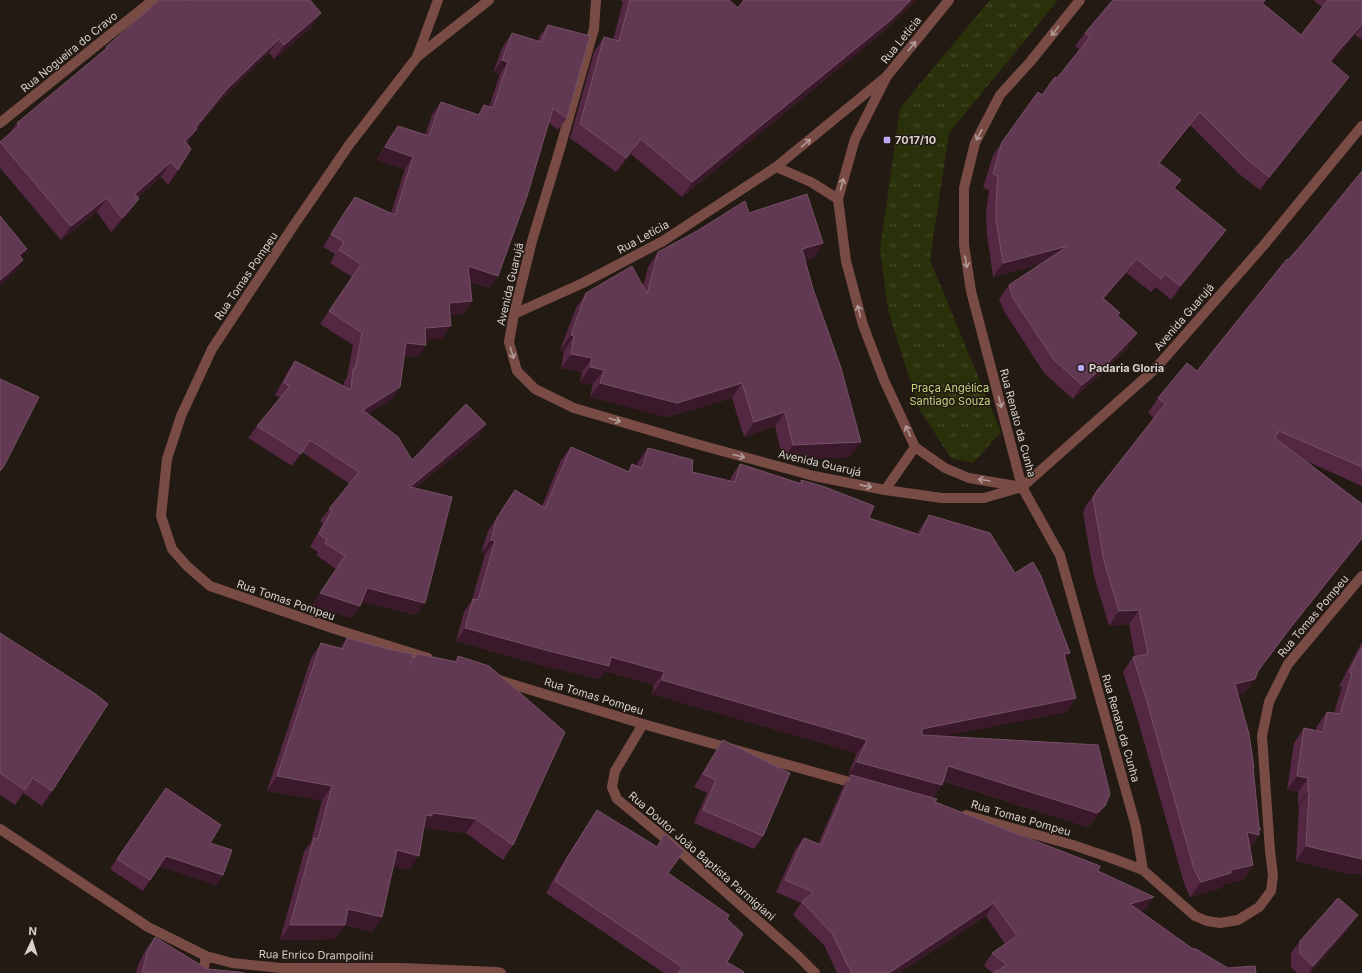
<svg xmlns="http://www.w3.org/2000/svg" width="1362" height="973" viewBox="0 0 1362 973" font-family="Inter,sans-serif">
  <defs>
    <pattern id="park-tufts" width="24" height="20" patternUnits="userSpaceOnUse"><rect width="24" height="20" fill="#2a300a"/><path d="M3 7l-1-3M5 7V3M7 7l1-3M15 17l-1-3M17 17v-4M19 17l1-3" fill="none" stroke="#484d2c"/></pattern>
  </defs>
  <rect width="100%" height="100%" fill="#231a14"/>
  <path fill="url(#park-tufts)" d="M990 0H1058L949 133 930 260 1001 432 973 463 951 458 919 409 888 310 880 249 900 108Z"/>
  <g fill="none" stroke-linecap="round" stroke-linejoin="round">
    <path stroke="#794b45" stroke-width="10" d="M596 0 594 29 559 152 532 241 514 314 509 342 517 371 535 389 574 408 700 445 814 476 885 490 942 498H984L1022 487 1060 555 1136 827 1143 870
      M417 57 489 0
      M0 123 153 0
      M776 167 811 182 838 199
      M514 314 583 283 663 241 776 167 887 76
      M428 658 335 629 210 586 187 566 172 549 161 516 167 459 181 416 212 349 292 228 349 145 417 57 438 0
      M495 679 643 724 860 785
      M643 724 615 771 612 787 617 799 667 840 797 955 815 973
      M966 815 1073 845 1114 859 1143 870 1195 916 1207 921 1220 923 1238 920 1259 907 1271 891 1273 875 1270 851 1262 736 1269 702 1288 664 1362 576
      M0 829 148 927 206 956 232 963 281 968H402L496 972 501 973
      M203 973 206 956"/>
    <path stroke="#794b45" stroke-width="10" d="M949 0 887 76 855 139 838 199 846 261 863 325 884 380 915 447 945 468 969 478 1022 487
      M1022 487 971 291 964 245V188L975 143 1000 95 1030 62 1080 0
      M1022 487 1155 369 1264 245 1362 126
      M885 490 915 447"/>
  </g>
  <path fill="#542743" d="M620 0H729L738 8 743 0H916L882 33 682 197 631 154 616 172 570 138 594 52 604 37 613 40 623 2Z
    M1113 0H1266L1263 4 1301 35 1322 7 1313 0H1362V40L1355 35 1332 62 1339 90 1260 190 1239 174 1190 125 1160 163 1175 189 1216 243 1171 300 1156 287 1151 292 1127 273 1104 299 1118 316 1137 333 1128 347 1099 376 1073 399 1044 373 1004 311 999 299 1009 285 1041 264 993 277 987 234 986 214 989 190 983 188 993 155 1038 92 1042 95 1057 78 1080 50 1075 46 1085 33Z
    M187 1 311 28 274 59 269 53 217 104 197 128 187 144 178 170 168 185 161 177 138 197 129 213 111 232 97 212 61 240 0 168V142L9 134 17 123 104 51 106 47Z
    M548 25 567 118 558 130 549 123 498 276 489 288 470 282 472 301 463 314H450L442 339H426V345L417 357 404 356 400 387 392 399 368 414 412 460 478 437 415 488 416 615 362 601 360 606 351 618 312 605 336 569 316 555 318 552 310 547 323 523 320 521 329 509 350 484 302 452 292 466 248 438 257 426 280 398 275 395 287 373 295 361 344 386V382L347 377 353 345 320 324 352 277 330 263 335 254 323 247 346 209 355 197 391 213 405 169 377 160 389 138 398 126 425 135 432 115 441 102 478 115 484 105 489 107 500 74 493 72 503 46 512 33 538 41 539 37Z
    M1362 171V486L1306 461 1362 504V540L1280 641 1257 672 1245 693 1238 695 1254 768 1253 769 1259 827 1261 829 1259 832V835L1250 848 1253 865 1243 880 1224 884 1221 888 1190 897 1184 883 1137 717 1123 672 1133 657H1135L1129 624 1109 626 1094 576 1083 513 1085 507 1096 492 1154 418 1148 413 1158 398 1197 371Z
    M749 213 823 243 813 258 805 260 850 457 783 460 775 426 744 437 732 398 667 417 590 397 593 384 580 382 582 372 561 368 564 351 560 350 576 308 586 293 643 286 648 267 658 252Z
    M571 447 628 471 632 464 637 466 638 462 648 448 692 472 730 481 731 477 740 464 799 483 801 480 869 518 917 534 920 529 929 515 1065 659 1067 712 942 736 1095 819 1088 827 943 781 933 798 935 802 1098 871 1146 909 1140 911 1194 949V948L1228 968 1256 973H993L984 966 992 953 1005 944 986 916 899 973H837L824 945 793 915 801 903 776 892 795 850 804 838 818 844 843 787 851 776 848 775 857 753 652 694 654 685 605 671 599 679 540 665 456 641 464 612 472 600 485 554 481 553 488 531 506 503 515 490 542 506 561 460Z
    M0 633 52 791 42 806 23 793 15 805 0 795Z
    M347 638 411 662 417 654 455 661 458 656 513 845 503 860 466 833 423 828 409 870 393 866 382 917 372 932 345 925 335 939 280 940 304 852 311 842 322 800 267 791 311 658 321 643 340 648Z
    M1362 642V877L1360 876 1362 874H1349L1296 861 1299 806H1298V792L1287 790 1294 743 1304 728 1316 731 1317 726 1327 712 1334 713 1342 687 1339 686Z
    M723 740 763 836 754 849 694 823 707 793 694 787 714 753Z
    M166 788 210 843 223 875 216 885 159 866 143 891 110 869Z
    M597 810 657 846 665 834 668 873 727 919V962L743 973H664L546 893 558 871 589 823Z
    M1349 928 1310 973H1297L1291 967V953L1300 941Z
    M155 937 207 969 244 973H136L138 965 146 949Z"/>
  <path fill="#3a1a2a" d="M911 0H916L882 33 682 197 692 182Z
    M321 13 311 28 274 59 284 45Z
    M1362 24 1355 35 1321 75 1330 61Z
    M279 39 269 53 217 104 195 131 197 129 187 143 174 155 196 127 227 89Z
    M502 60 508 62 500 74 493 72Z
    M1349 77 1339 90 1260 190 1269 177Z
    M1200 112 1190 125 1150 176 1159 163Z
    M641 139 631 154 616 172 626 158Z
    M385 147 413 157 405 169 377 160Z
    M171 162 161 177 125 208 135 194Z
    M107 198 97 212 61 240 71 226Z
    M139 199 129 213 111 232 122 218Z
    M1226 230 1216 243 1171 300 1180 286Z
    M823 243 813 258 792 264 802 249Z
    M1068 246 1059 259 993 277 1003 263Z
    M27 249 18 262 19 255Z
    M1137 259 1127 273 1094 311 1103 298Z
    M23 260 14 273 0 285V280Z
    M468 266 498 276 489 288 460 278Z
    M472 301 463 314 440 315 449 303Z
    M451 326 442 339 416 340 425 328Z
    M1137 333 1128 347 1099 376 1073 399 1082 385Z
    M571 335 574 336 564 351 560 350Z
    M406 343 426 345 417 357 397 356Z
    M571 354 592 358 582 372 561 368Z
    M590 367 604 370 593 384 580 382Z
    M600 383H742L732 398 667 417 590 397Z
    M400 387 392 399 354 422 363 410Z
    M785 412 775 426 744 437 754 422Z
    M486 424 478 437 401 499 410 487Z
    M861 442 850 457 783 460 793 445Z
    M1362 538V540L1280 641 1252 680 1255 679 1245 693 1225 699 1235 684 1291 627Z
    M491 540 495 541 485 554 481 553Z
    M367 588 425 603 416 615 358 601Z
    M320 593 360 606 351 618 312 605Z
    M1139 610 1129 624 1109 626 1119 611Z
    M465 628 611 657 664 672 654 685 605 671 599 679 540 665 456 641Z
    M1070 653 1061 666 1064 654Z
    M662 680 867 740 857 753 652 694Z
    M1076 698 1067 712 912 742 922 729Z
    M857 762 942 785 932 799 848 775Z
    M948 766 1105 806 1095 819 1088 827 939 779Z
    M277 776 332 786 322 800 267 791Z
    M1297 776 1308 778 1298 792 1287 790Z
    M1308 792H1309L1299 806H1298Z
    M432 813 476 819 466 833 423 828 426 815Z
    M1261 829 1258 834 1259 835 1249 849 1247 832Z
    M1306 846 1362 859V877L1360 876 1362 874H1349L1296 861Z
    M397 850 419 856 409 870 387 865Z
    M166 856 223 875 216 885 159 866Z
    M1253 865 1243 880 1224 884 1221 888 1190 897 1201 882 1231 870Z
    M1154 897 1146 909 1122 916 1130 904Z
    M994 903 986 916 899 973H889Z
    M348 909 382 917 372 932 345 925 335 939 280 940 290 925Z
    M1358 915 1349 928 1310 973H1309L1313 966Z"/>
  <path fill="#623952" stroke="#755165" d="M159 0H186L187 1 188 0H310L321 13 284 45 279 39 227 89 196 127 197 129 185 141 191 149 178 170 171 162 135 194 139 199 122 218 107 198 71 226 0 142 19 126 17 123 107 48 106 47Z
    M630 0H729L738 8 744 0H911L892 19 692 182 641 139 626 158 580 124 604 37 619 41Z
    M1113 0H1265L1262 3 1301 35 1328 0H1362V24L1330 61 1349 77 1269 177 1249 161 1200 112 1159 163 1181 180 1174 188 1226 230 1180 286 1165 274 1161 279 1137 259 1103 298 1120 313 1117 315 1137 333 1108 363 1082 385 1054 360 1013 298 1009 285 1068 246 1003 263 996 220V201L998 176 993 174 1002 142 1038 92 1042 95 1055 77 1057 78 1090 37 1085 33Z
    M548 25 590 36 567 118 553 108 527 196 498 276 468 266 472 301 449 303 451 326 425 328 426 345 406 343 400 387 363 410 398 437 412 460 466 404 486 424 410 487 452 497 425 603 367 588 360 606 320 593 345 556 325 543 327 540 319 534 332 510 329 509 359 472 310 440 301 454 257 426 290 386 284 383 295 361 351 390 353 369H355L362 333 329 311 361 264 339 250 344 242 331 234 355 197 395 215 413 157 385 147 398 126 429 136 441 102 479 115 484 105 493 108 508 62 502 60 512 33 541 42Z
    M1362 171V467L1279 431 1275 438 1362 504V538L1291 627 1258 671 1255 679 1235 684 1249 734 1254 768 1253 767 1259 827 1261 829H1259V835L1247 832 1253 865 1231 870V873L1201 882 1194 869 1147 702 1133 657 1148 654 1139 610 1119 611 1104 561 1093 498 1096 492 1165 404 1158 398 1187 363 1197 371 1287 259 1288 260 1309 236Z
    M807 194 823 243 802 249 813 289 841 368 861 442 793 445 785 412 754 422 742 383 677 403 600 383 604 370 590 367 592 358 571 354 574 336 571 335 586 293 632 266 647 294 658 252 697 231 745 201 749 213Z
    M0 216 27 249 19 255 23 260 0 280Z
    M0 379 39 397 4 466 0 471Z
    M571 447 629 472 632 464 642 468 648 448 693 460 692 472 735 482 740 464 802 484 801 480 825 487 874 506 869 518 920 535 929 515 990 533 1015 573 1033 562 1041 576 1070 653 1064 654 1076 698 922 729V735L1098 745 1110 794 1105 806 1097 813 948 766 942 785 857 762 867 740 662 680 664 672 611 657 609 666 549 651 465 628 473 599 478 600 495 541 491 540 497 518 515 490 545 508Z
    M0 633 94 693 108 704 52 791 33 778 25 790 0 773Z
    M347 638 392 650 413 654 410 665 417 654 457 662 458 656 489 666 565 732 513 845 476 819 432 813V816L426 815 419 856 397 850 382 917 348 909 345 925H290L314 838 318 839 332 786 277 776 321 643 343 649Z
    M1362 647V859L1306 846 1309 792H1308V778L1297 776 1304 728 1323 732 1327 712 1340 714 1352 673 1349 672Z
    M723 740 790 773 763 836 703 810 716 780 703 774Z
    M851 775 937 799 935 802 1100 866 1098 871 1154 897 1130 904 1194 950V948L1228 968 1255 966 1256 973H993L1007 965 992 953 1017 936 994 903 889 973H852L848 966 832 933 802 902 813 892 785 880 804 838 821 845Z
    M166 788 221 825 210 843 232 850 223 875 166 856 150 880 117 859Z
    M597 810 657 847 665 834 684 851 668 873 729 915 727 919 743 934 727 962 744 972 743 973H678L682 967 555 881 567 858Z
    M1338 898 1358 915 1313 966 1300 954V941Z
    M155 937 207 969 240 972 244 973H142L147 953Z"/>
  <defs><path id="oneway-shaft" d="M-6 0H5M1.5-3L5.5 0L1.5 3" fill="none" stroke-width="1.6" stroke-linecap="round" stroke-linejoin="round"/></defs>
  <g stroke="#b29b97">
    <use href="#oneway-shaft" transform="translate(1055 31) rotate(128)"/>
    <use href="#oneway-shaft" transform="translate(912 46) rotate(-51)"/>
    <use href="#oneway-shaft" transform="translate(979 135) rotate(118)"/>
    <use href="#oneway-shaft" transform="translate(806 143) rotate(-39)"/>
    <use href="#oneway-shaft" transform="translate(842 184) rotate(-75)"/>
    <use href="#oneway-shaft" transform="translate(966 262) rotate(80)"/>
    <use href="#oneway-shaft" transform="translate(859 311) rotate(-104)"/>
    <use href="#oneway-shaft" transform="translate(512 353) rotate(73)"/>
    <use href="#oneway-shaft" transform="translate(1000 402) rotate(75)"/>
    <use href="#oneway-shaft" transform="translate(615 420) rotate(16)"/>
    <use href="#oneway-shaft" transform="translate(908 431) rotate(-116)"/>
    <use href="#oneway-shaft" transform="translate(739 456) rotate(15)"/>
    <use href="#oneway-shaft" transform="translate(984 480) rotate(-171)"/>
    <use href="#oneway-shaft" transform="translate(866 486) rotate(11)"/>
  </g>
  <g fill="#bea9f4" stroke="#231a14" stroke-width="1.5">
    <rect x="883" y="136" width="8" height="8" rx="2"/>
    <circle cx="1081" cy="368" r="4"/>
  </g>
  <g text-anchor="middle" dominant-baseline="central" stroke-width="3" stroke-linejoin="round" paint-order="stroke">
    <g font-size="11" fill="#d8d1cd" stroke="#231a14">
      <text transform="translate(901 40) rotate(-51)">Rua Letícia</text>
      <text transform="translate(69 52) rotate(-39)">Rua Nogueira do Cravo</text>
      <text transform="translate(643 237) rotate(-29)">Rua Letícia</text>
      <text transform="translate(246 276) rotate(-56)">Rua Tomas Pompeu</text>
      <text transform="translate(510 284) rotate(-77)">Avenida Guarujá</text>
      <text transform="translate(1184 317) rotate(-49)">Avenida Guarujá</text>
      <text transform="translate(1018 423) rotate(75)">Rua Renato da Cunha</text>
      <text transform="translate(820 463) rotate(13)">Avenida Guarujá</text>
      <text transform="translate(286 600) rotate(19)">Rua Tomas Pompeu</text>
      <text transform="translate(1313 616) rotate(-50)">Rua Tomas Pompeu</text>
      <text transform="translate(594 696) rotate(17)">Rua Tomas Pompeu</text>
      <text transform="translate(1121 728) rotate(74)">Rua Renato da Cunha</text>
      <text transform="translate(1021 818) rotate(16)">Rua Tomas Pompeu</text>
      <text transform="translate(702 856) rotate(41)">Rua Doutor João Baptista Parmigiani</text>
      <text transform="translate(316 955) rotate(1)">Rua Enrico Drampolini</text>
    </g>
    <g font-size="11" font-weight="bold" fill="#d8d1cd" stroke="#231a14" text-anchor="start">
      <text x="895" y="140">7017/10</text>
      <text x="1089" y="368">Padaria Gloria</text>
    </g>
    <g font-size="11" fill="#c3d37c" stroke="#231a14">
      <text x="950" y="388">Praça Angélica<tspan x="950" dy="13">Santiago Souza</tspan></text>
    </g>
  </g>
  <g transform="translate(32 941) rotate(4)" stroke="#231a14" stroke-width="3" paint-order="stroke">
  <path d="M0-3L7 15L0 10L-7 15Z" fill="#d8d1cd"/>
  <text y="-6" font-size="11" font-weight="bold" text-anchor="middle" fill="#d8d1cd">N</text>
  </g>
</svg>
